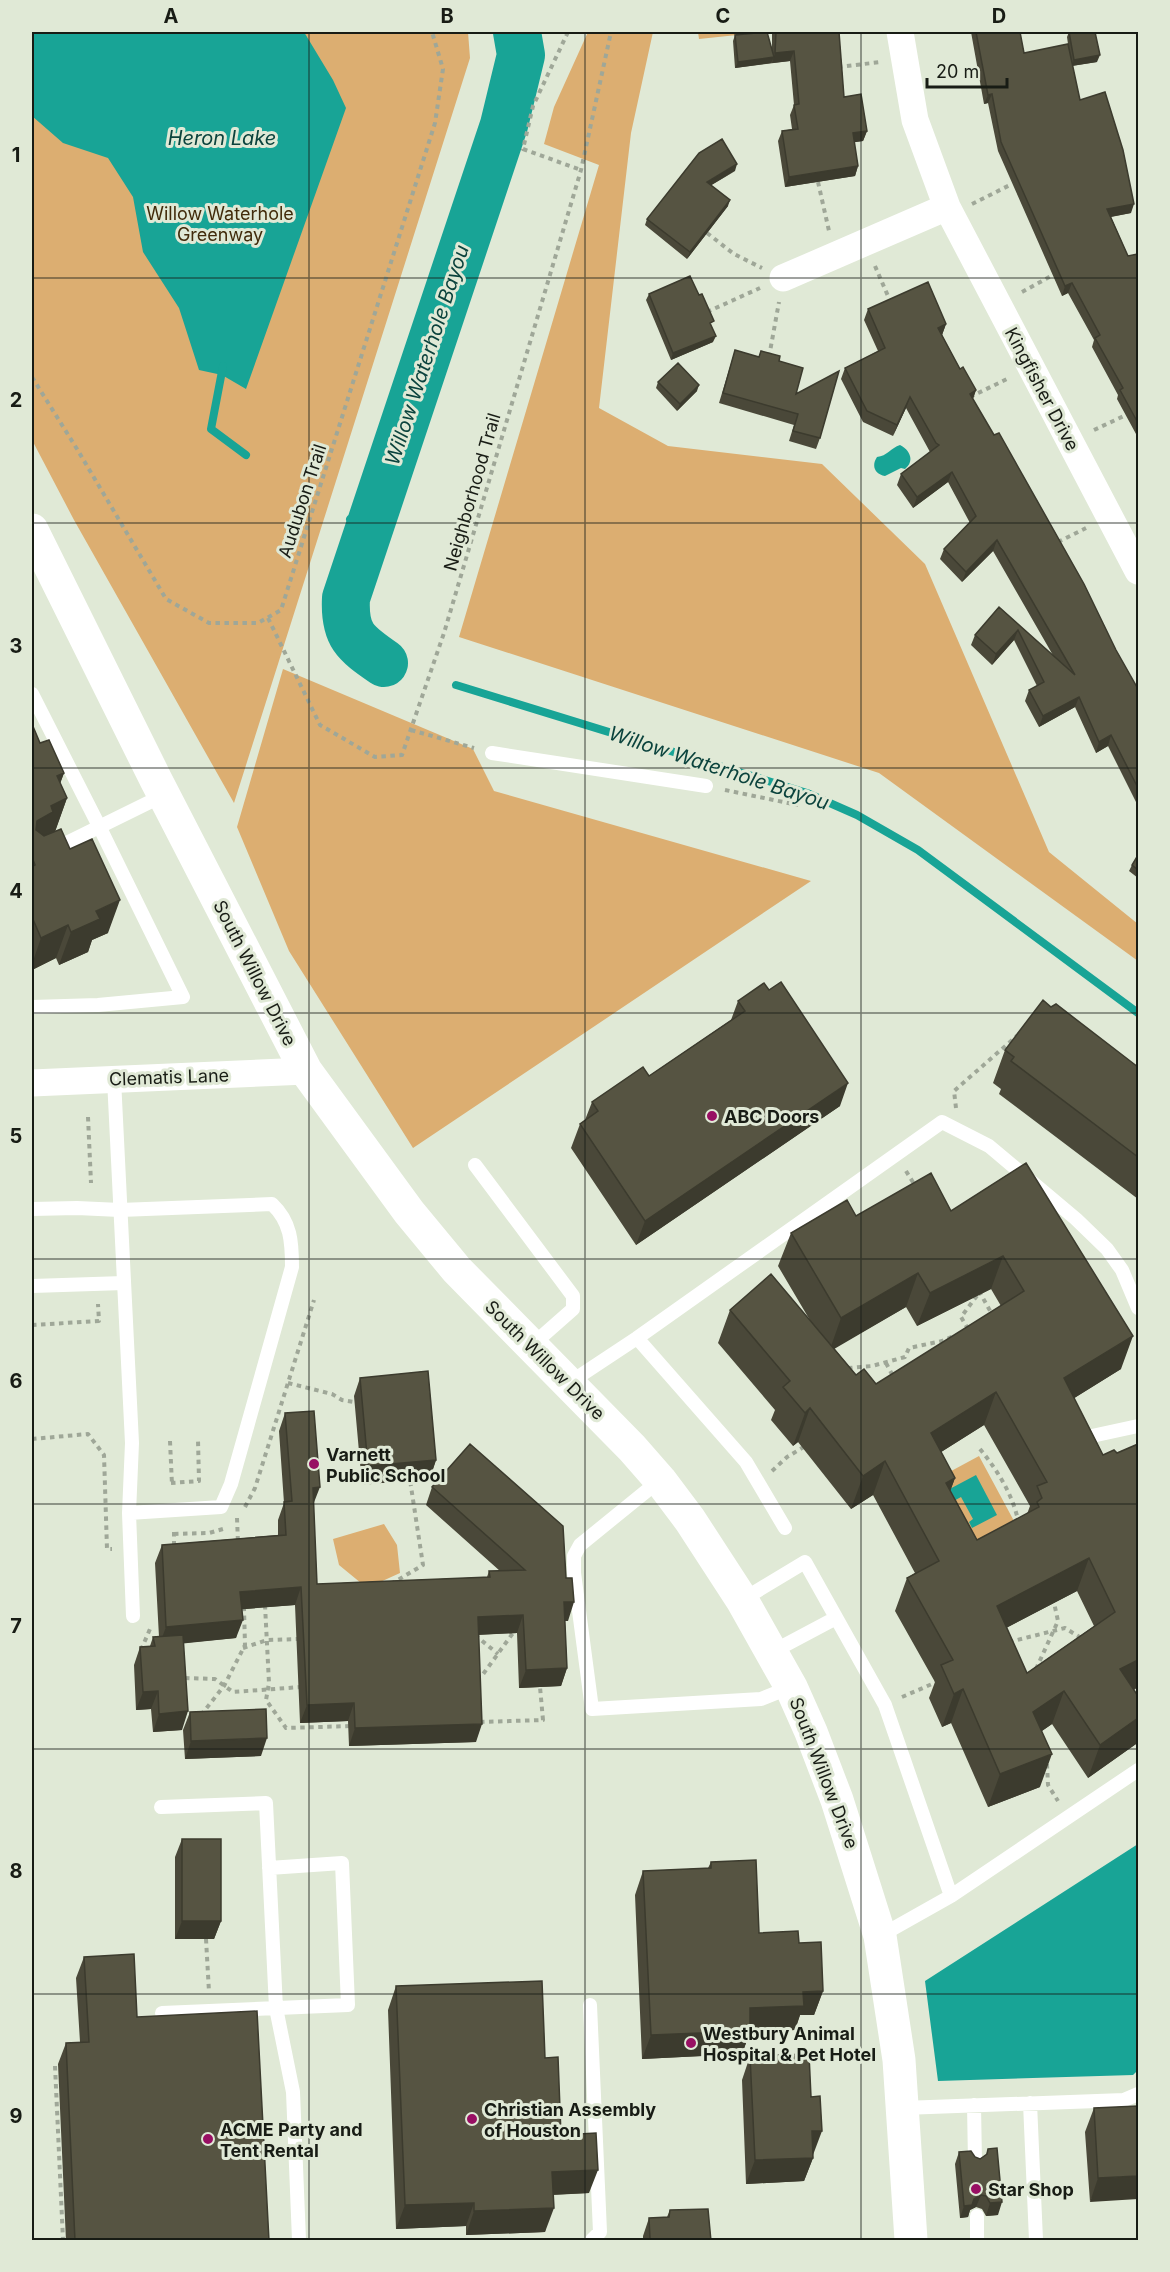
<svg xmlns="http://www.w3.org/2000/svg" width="1170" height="2272" viewBox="0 0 1170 2272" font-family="Inter,sans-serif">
  <rect width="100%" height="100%" fill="#e0e9d6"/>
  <path fill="#dcae71" d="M32 32H468L470 58 234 803 74 520 32 440Z
    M588 32H653L631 133 599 408 668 446 822 464 925 564 1049 852 1138 924V961L879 773 459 637 599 165 544 144 554 107Z
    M698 32H756V33L699 39Z
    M283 669 473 749 494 791 811 881 413 1148 289 951 237 827Z
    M979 1456 1014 1521 967 1547 929 1483Z
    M384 1524 397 1545 400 1573 367 1588 339 1565 333 1539Z"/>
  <path fill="#18a496" d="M32 32H304L333 80 346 108 246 389 222 375 199 370 179 308 143 252 133 197 108 158 63 143 32 116Z
    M900 445C910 450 915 461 905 469L901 468 885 476C875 474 871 466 877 457 887 456 891 448 900 445Z
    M976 1475 997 1515 972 1528 969 1522 973 1519 961 1497 950 1503 944 1492Z
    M1138 1844V2070L1133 2075 938 2081 925 1981Z"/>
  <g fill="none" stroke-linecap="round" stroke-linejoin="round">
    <path stroke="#18a496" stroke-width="8" d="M521 55 532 32
      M223 366 211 429 246 455
      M350 519 370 526
      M456 685 807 793 857 815 918 850 1138 1013"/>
    <path stroke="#18a496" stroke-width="48" d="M384 663C355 643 344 635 346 598L504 125 521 55 517 32"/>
    <path stroke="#9fa798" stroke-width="4" stroke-dasharray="4.5 4.5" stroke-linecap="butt" d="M568 32 533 106 523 149 581 170
      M838 67 881 62
      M818 182 829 231
      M972 204 1012 184
      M707 233 734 254 762 268
      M875 266 891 303
      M1022 292 1053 275
      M707 312 760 288
      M769 357 779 302
      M32 377 77 449 166 599 209 623H258L281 610 435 123 443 69 432 32
      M970 397 1009 378
      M1094 430 1126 415
      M1058 542 1086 528
      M268 618 320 725 375 757 402 755 444 633 581 170 611 32
      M411 730 474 748
      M725 790 798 805
      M956 1108 954 1091 1019 1034
      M88 1117 91 1183
      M906 1171 916 1187
      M979 1291 993 1316
      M32 1325 99 1321 98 1304
      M968 1329 961 1317 979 1293
      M886 1363 894 1378
      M848 1368 872 1366 905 1357 909 1348 942 1341 954 1336
      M288 1383 332 1394 342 1400 354 1402
      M32 1439 88 1434 104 1455 107 1549H112
      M170 1441 172 1485
      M980 1449C997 1470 1012 1493 1018 1520
      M429 1468 443 1482
      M772 1471 787 1457 807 1445
      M171 1483 199 1481 198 1440
      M245 1507 255 1488 314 1300
      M237 1518 238 1543
      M174 1532V1546
      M174 1534 209 1533 223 1529
      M391 1584 423 1565 410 1480
      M265 1605 269 1683 266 1700 286 1728 352 1726
      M475 1635 498 1654
      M1009 1642 1065 1628 1081 1638
      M243 1648 267 1640 299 1639
      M141 1650 150 1629
      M1036 1669 1058 1621 1053 1598
      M476 1677H481L513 1633
      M185 1678 215 1679 233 1692 301 1687
      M902 1697 939 1681
      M201 1715 224 1686 245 1645 244 1609
      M480 1722 543 1720 540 1687
      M1047 1764 1048 1785 1058 1801
      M206 1939 209 1992
      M55 2066 63 2240"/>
    <path stroke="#fff" stroke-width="14" d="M32 694 99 826 183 997 98 1005 32 1007
      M492 753 706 786
      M32 860 164 795
      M114 1079 132 1443 129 1513 133 1616
      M475 1165 573 1296V1309L531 1346
      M32 1209 77 1208 120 1210 272 1204C291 1222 292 1242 292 1267L231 1484 221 1507 129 1513
      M32 1286 124 1283
      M637 1338 746 1462 785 1528
      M569 1383 637 1338 942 1122 989 1146 1076 1219 1107 1249 1122 1270 1138 1308
      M1078 1439 1138 1426
      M660 1480 580 1545 574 1556V1573L592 1709 761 1699 791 1687
      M742 1600 805 1562 885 1705 951 1896
      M772 1652 836 1618
      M161 1807 266 1803 276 2008 293 2092 299 2240
      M880 1936 951 1896 1138 1770
      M590 2005 600 2232 592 2240
      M162 2013 348 2005 342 1863 269 1868
      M1030 2103 1036 2240
      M974 2105 975 2162
      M903 2108 1124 2100 1138 2094
      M977 2216V2240"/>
    <path stroke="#fff" stroke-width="27" d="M900 32 915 120 947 207 1138 571
      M783 278 947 207
      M32 1083 306 1071"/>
    <path stroke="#fff" stroke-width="33" d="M32 530 156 780 306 1071 409 1212 457 1270 632 1448 660 1480 690 1520 742 1600 791 1687 811 1732 837 1800 880 1936 899 2060 911 2240"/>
  </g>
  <path fill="#4a4839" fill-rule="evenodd" d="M772 32H839L844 97 867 131 863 141 854 142 858 166 855 176 785 187 778 141 782 131 792 129 790 115 794 105 790 61 735 68 733 41 735 35 772 51Z
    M971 32H1020L1024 53 1068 44 1067 37 1069 32 1097 62 1072 66 1080 100 1131 213 1111 217 1128 256 1138 254V433L1136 434 1117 399 1118 395 1092 347 1094 340 1068 293 1062 296 998 151 988 103 984 104Z
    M735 171 711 185 728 206 687 259 645 225 647 219Z
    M649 294 712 327 713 342 671 360 646 300Z
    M868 309 946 324 942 335 960 369 976 390 973 399 1138 689V806L1108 746 1096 753 1075 707 1039 727 1025 701 1029 690 1037 686 1014 640 992 665 971 645 975 635 999 607 1054 657 993 551 962 582 940 559 944 549 970 523 948 482 913 508 897 485 901 474 930 452 906 408 893 436 863 422 841 379 845 368 878 351 864 320Z
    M735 350 759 357 761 351 779 361 796 394 820 438 816 449 789 441 794 425 719 403Z
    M658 382 697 391 677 411 656 388Z
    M32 724 40 743 64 773 60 783 67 798 55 831 108 933 92 940 88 952 59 965 56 958 32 970Z
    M1138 855V878L1129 871 1132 865Z
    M738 1001 840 1106 636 1245 571 1148 580 1124 585 1120 592 1102 649 1076 731 1020Z
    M1051 1007 1138 1067V1199L999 1094 1001 1089 993 1083 1005 1050Z
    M1026 1163 1121 1369 1074 1398 1103 1455 1117 1453 1138 1444V1687L1134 1690 1136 1744 1088 1778 1052 1724 1042 1731 1040 1787 988 1807 951 1723 942 1727 929 1698 935 1682 895 1611 907 1578 915 1573 873 1495 851 1509 798 1442 793 1446 771 1420 775 1410 718 1343 730 1310 811 1322 778 1266 791 1233 856 1216 951 1211ZM991 1289 1001 1306 876 1384 856 1375 834 1348 906 1307 917 1326ZM984 1425 1030 1506 1027 1514 977 1540 950 1491 955 1478 941 1452ZM1077 1591 1094 1626 1027 1673 1006 1628Z
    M360 1378 436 1460 430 1478 362 1485 354 1396Z
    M285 1413 313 1505 317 1584 487 1577 489 1571H500L426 1505 432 1487 470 1444 568 1621H565L567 1668 561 1686 519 1688 517 1633 478 1635 476 1742 349 1746 348 1721 300 1723 295 1605 242 1609 236 1638 183 1643 182 1730 153 1732 151 1709 136 1710 134 1665 140 1647 150 1646 153 1637H159L155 1563 162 1545 278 1535V1520L284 1503 279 1431Z
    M190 1712 261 1756 185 1759 183 1730Z
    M182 1839 221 1921 214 1939H175V1857Z
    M711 1862 759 1933 799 1943 823 1991 814 2015H800L795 2030 750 2032 742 2054 642 2059 635 1895 643 1871 708 1868Z
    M84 1957 137 2017 269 2241H66L58 2064 66 2043 80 2042 76 1978Z
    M396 1986 545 2058 561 2135 589 2193 553 2195 545 2232 466 2235V2226L396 2229 388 2010Z
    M750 2056 811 2097 813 2158 804 2181 746 2184 742 2080Z
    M1138 2106 1090 2202 1085 2132 1094 2108Z
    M988 2149 998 2215 986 2216 982 2209 976 2207 970 2210 968 2217 960 2218 955 2164 959 2152 980 2159 986 2155Z
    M670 2210 711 2241 643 2240V2236L649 2218 667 2217Z"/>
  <path fill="#3c3b2e" d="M794 51 790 61 772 63 775 53Z
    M1100 55 1097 62 1071 66 1074 60Z
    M774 57 771 63 735 68 738 62Z
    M992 94 988 103 984 104 988 95Z
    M867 131 863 141 849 143 853 133Z
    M737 164 735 171 705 189 707 182Z
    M858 166 855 176 785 187 789 177Z
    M730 200 728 206 687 259 690 252Z
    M1134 204 1131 213 1104 218 1107 209Z
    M1072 283 1068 293 1062 296 1065 286Z
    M946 324 942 335 934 338 938 328Z
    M716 336 713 342 671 360 673 353Z
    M699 385 697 391 677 411 680 404Z
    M976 390 972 401 970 394Z
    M910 397 906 408 893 436 897 425Z
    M952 472 948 482 913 508 917 497Z
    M997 540 993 551 962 582 966 572Z
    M1018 630 1014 640 992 665 996 654Z
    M1079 697 1075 707 1039 727 1043 716Z
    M1111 735 1108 746 1096 753 1099 742Z
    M64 773 52 806 67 798 55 832 32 851 37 821 57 776Z
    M120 900 108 933 92 940 88 952 59 965 71 932 96 911Z
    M68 925 56 958 32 970V964L41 938Z
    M848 1083 840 1106 636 1245 645 1221Z
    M1003 1256 991 1289 917 1326 930 1293Z
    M918 1273 906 1307 829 1352 841 1318Z
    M1133 1336 1121 1369 1052 1412 1064 1378Z
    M996 1392 984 1425 919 1466 931 1433Z
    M810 1408 798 1442 793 1446 805 1413Z
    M436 1460 430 1478 362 1485 368 1466Z
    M885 1461 873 1495 851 1509 863 1476Z
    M955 1478 943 1511 946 1483Z
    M320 1487 313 1505V1488Z
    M1089 1558 1077 1591 985 1639 997 1606Z
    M301 1587 295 1605 234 1610 240 1592Z
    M564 1602H574L568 1621H558Z
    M523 1615 517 1633 471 1635 478 1617Z
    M243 1620 236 1638 159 1646 166 1627Z
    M1138 1660V1687L1108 1702 1120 1669Z
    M567 1668 561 1686 519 1688 526 1670Z
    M963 1689 951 1723 942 1727 954 1694Z
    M158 1691 151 1709 136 1710 143 1692Z
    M1064 1691 1052 1724 1021 1745 1033 1712Z
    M354 1703 348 1721 300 1723 307 1705Z
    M188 1711 182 1730 153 1732 159 1714Z
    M1138 1718V1738L1136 1744 1088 1778 1100 1745Z
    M482 1724 476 1742 349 1746 355 1728Z
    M267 1738 261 1756 185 1759 191 1741Z
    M1052 1754 1040 1787 988 1807 1000 1774Z
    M182 1921H221L214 1939H175Z
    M823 1991 814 2015H800L795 2030 750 2032 742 2054 642 2059 651 2035 750 2008 803 1992Z
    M812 2131H822L813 2155Z
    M813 2158 804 2181 746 2184 755 2160Z
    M598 2170 589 2193 544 2195 552 2172Z
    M1138 2176V2199L1090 2202 1098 2178Z
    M981 2195 976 2207 970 2210 968 2217 960 2218 964 2206Z
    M1002 2202 998 2215 986 2216 990 2203Z
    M474 2203 466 2226 396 2229 405 2205Z
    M554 2208 545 2232 466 2235 474 2211Z"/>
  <path fill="#565442" stroke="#3c3b2e" stroke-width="1.5" fill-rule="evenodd" d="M767 32 774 57 738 62 735 35Z
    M776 32H839L844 97 861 94 867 131 853 133 858 166 789 177 782 131 798 129 794 105 799 104 794 51 775 53Z
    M976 32H1020L1024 53 1068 44 1080 100 1105 92 1123 150 1134 204 1107 209 1128 256 1138 254V423L1120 390 1123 388 1095 338 1100 335 1072 283 1065 286 1001 142 992 94 988 95Z
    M1069 32H1095L1100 55 1074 60Z
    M722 139 737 164 707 182 730 200 690 252 647 219 699 153Z
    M690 276 699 295 702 294 714 321 710 323 716 336 673 353 649 294Z
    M928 282 946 324 938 328 960 369 963 367 976 390 970 394 994 435 999 433 1084 584 1116 650 1138 689V788L1111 735 1099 742 1079 697 1043 716 1029 690 1044 682 1018 630 996 654 975 635 999 607 1075 675 997 540 966 572 944 549 976 516 952 472 917 497 901 474 939 445 936 443 910 397 897 425 867 411 845 368 885 348 868 309Z
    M735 350 759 357 761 351 780 356 779 361 803 368 796 394 839 371 820 438 793 431 798 414 723 393Z
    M678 363 699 385 680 404 658 382Z
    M32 724 40 743 49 740 64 773 57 776 67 798 51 806 53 812 37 821 36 830 44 836 61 829 70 849 92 839 120 900 96 911 100 919 71 932 68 925 41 938 32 917V867L35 865 32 857Z
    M1138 855V870L1132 865Z
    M781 982 848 1083 645 1221 580 1124 598 1111 592 1102 643 1067 649 1076 745 1011 738 1001 764 983 769 990Z
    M1043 1000 1051 1007 1056 1004 1138 1067V1157L1011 1061 1014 1057 1005 1050Z
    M1026 1163 1133 1336 1064 1378 1103 1455 1114 1450 1117 1453 1138 1444V1520L1137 1521 1138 1524V1660L1120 1669 1138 1696V1718L1100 1745 1064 1691 1033 1712 1052 1754 1000 1774 963 1689 954 1694 941 1665 953 1660 907 1578 939 1561 885 1461 863 1476 810 1408 805 1413 783 1387 790 1381 730 1310 771 1274 856 1375 864 1369 876 1384 1024 1291 1003 1256 930 1293 918 1273 841 1318 791 1233 847 1200 856 1216 931 1173 951 1211ZM996 1392 1047 1482 1037 1486 1042 1498 1037 1502 1039 1507 977 1540 946 1483 955 1478 931 1433ZM1089 1558 1115 1612 1027 1673 997 1606Z
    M428 1371 436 1460 368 1466 360 1378Z
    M314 1411 320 1487 313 1488 317 1584 490 1577 489 1571 525 1570 432 1487 470 1444 563 1526 566 1578H572L574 1602H564L567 1668 526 1670 523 1615 478 1617 482 1724 355 1728 354 1703 307 1705 301 1587 240 1592 243 1620 166 1627 162 1545 286 1535 284 1502 292 1501 285 1413Z
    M183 1635 188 1711 159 1714 158 1691 143 1692 140 1647 155 1646 153 1637Z
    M266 1709 267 1738 191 1741 190 1712Z
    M182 1839H221V1921H182Z
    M756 1860 759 1933 798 1931 799 1943 821 1942 823 1991 803 1992 804 2006 750 2008V2031L651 2035 643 1871 711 1868V1862Z
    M134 1954 137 2017 257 2011 269 2241H75L66 2043 89 2042 84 1957Z
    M542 1981 545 2058 558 2057 561 2135 596 2133 598 2170 552 2172 554 2208 474 2211V2203L405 2205 396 1986Z
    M809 2054 811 2097 820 2096 822 2131H812L813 2158 755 2160 750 2056Z
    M1138 2106V2176L1098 2178 1094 2108Z
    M997 2148 1002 2202 990 2203 986 2196 981 2195 974 2199 972 2205 964 2206 959 2152 971 2151 975 2157 980 2159 987 2154 988 2149Z
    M708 2209 711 2241H641V2240L650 2239 649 2218 669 2217 670 2210Z"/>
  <path fill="none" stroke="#181c15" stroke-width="1.5" stroke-opacity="0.55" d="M309 32V2240M585 32V2240M861 32V2240M32 278H1138M32 523H1138M32 768H1138M32 1013H1138M32 1259H1138M32 1504H1138M32 1749H1138M32 1994H1138"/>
  <g fill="#980f63" stroke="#e0e9d6" stroke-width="2">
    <circle cx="712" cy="1116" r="6"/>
    <circle cx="314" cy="1464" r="6"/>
    <circle cx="691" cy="2043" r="6"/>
    <circle cx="472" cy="2119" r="6"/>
    <circle cx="208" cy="2139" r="6"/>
    <circle cx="976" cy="2189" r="6"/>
  </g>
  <g text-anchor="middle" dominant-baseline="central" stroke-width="6" stroke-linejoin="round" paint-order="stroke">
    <g font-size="18" fill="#412b0a" stroke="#e0e9d6">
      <text x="220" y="213">Willow Waterhole<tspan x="220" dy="21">Greenway</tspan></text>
    </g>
    <g font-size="18" fill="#181c15" stroke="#e0e9d6">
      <text transform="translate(1042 389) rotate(62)">Kingfisher Drive</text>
      <text transform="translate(472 492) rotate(-74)">Neighborhood Trail</text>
      <text transform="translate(302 501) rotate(-72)">Audubon Trail</text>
      <text transform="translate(255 973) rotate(63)">South Willow Drive</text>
      <text transform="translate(169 1077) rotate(-2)">Clematis Lane</text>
      <text transform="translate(545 1360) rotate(45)">South Willow Drive</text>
      <text transform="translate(824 1773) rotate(69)">South Willow Drive</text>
    </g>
    <g font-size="18" font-weight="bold" fill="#181c15" stroke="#e0e9d6" text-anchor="start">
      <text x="724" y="1116">ABC Doors</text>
      <text x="326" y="1454">Varnett<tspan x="326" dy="21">Public School</tspan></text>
      <text x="703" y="2033">Westbury Animal<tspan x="703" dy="21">Hospital &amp; Pet Hotel</tspan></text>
      <text x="484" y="2109">Christian Assembly<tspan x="484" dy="21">of Houston</tspan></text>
      <text x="220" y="2129">ACME Party and<tspan x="220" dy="21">Tent Rental</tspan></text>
      <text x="988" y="2189">Star Shop</text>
    </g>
    <g font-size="20" font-style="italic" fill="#0b433d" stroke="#e0e9d6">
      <text x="222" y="138">Heron Lake</text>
      <text transform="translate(427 355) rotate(-72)">Willow Waterhole Bayou</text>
      <text transform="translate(719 768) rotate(18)">Willow Waterhole Bayou</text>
    </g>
  </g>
  <rect width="1170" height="2272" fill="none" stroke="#e0e9d6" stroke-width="66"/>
  <path d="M927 78v9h80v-9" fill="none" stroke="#181c15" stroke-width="3"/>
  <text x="936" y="78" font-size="18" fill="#181c15" stroke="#e0e9d6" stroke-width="4.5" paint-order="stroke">20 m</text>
  <rect x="33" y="33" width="1104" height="2206" fill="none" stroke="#181c15" stroke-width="2"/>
  <g font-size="20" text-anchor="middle" font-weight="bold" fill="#181c15">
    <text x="171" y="23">A</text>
    <text x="447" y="23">B</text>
    <text x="723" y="23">C</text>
    <text x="999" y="23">D</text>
    <text x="16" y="162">1</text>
    <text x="16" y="407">2</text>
    <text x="16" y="653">3</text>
    <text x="16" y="898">4</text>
    <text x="16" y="1143">5</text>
    <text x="16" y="1388">6</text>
    <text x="16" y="1633">7</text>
    <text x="16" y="1878">8</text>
    <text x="16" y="2123">9</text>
  </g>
</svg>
